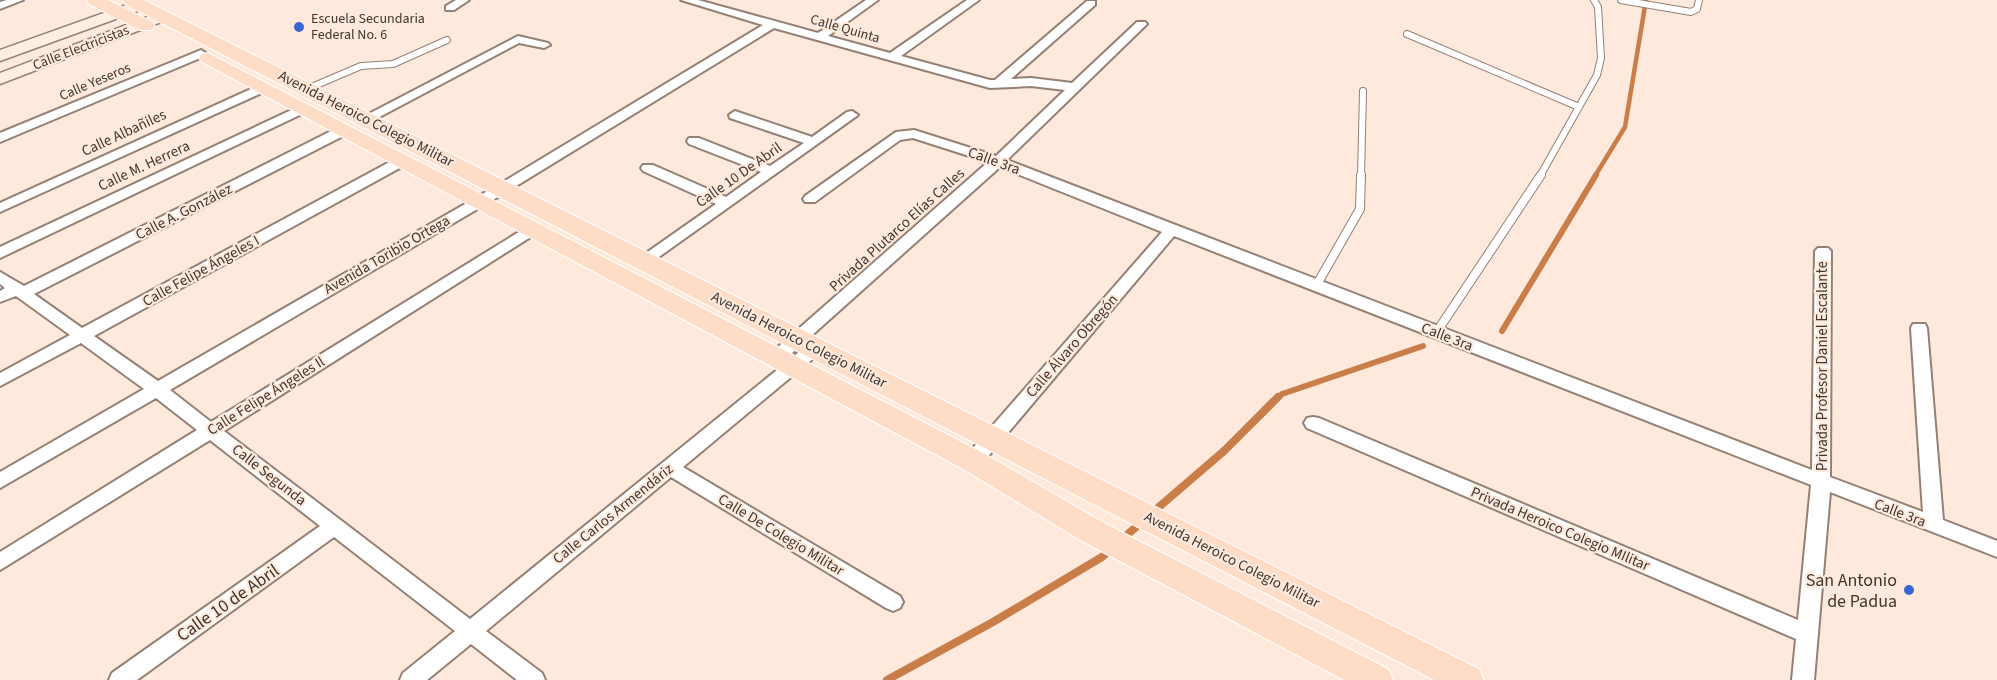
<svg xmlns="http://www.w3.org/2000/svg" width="1997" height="680" viewBox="0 0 1997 680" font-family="'Source Sans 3',sans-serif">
  <rect width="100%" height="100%" fill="#fee9dc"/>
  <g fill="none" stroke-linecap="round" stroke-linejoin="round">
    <path stroke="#c97e4a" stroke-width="4.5" d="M1595 176 1625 127 1646 0"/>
    <path stroke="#c97e4a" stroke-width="6" d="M1502 331 1596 175
      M1277 399 1282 394 1423 346"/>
    <path stroke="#c97e4a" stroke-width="8" d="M1153 512 1224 451 1278 397
      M1121 540 1143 521
      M887 680 993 622 1102 557 1111 549"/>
    <g stroke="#938175" stroke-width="8">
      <path id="lane-far1" d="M1621 0 1691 12 1697 9 1699 0
        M1407 34 1579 107
        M307 89 361 66 393 64 447 40
        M1361 176 1363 91
        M1540 176 1597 75 1601 58 1598 7 1594 0"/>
    </g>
    <g stroke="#938175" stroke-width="10">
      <path id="lane" d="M1316 286 1360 209 1361 175
        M1436 333 1541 175"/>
    </g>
    <g stroke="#938175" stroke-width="4">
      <path id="street" d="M7 0H23L0 9V2Z
        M456 0H469L454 10H446V6Z
        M681 0H698L818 33 866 0H878L828 36 890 53 967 0H979L901 56 990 80H995L1087 1H1095V5L1011 79 1031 78 1072 83 1137 22H1145L1147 24 1007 160 1812 470 1815 251 1818 248H1828L1831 251 1830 477 1923 512 1911 328 1913 324H1925L1927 328 1943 520 1997 541V557L1830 492 1814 680H1792L1796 639 1307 428 1304 423 1307 418 1313 417 1319 418 1798 620 1811 485 1174 236 980 466 973 468 966 466 964 461 966 456 1162 232 1000 167 782 362H770L768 358 770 354 988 162 913 138 900 140 815 202H805L803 199 805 196 896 132 914 130 996 156 1065 90 1031 86 990 88 774 28 508 191 170 390 211 422 527 227H537L539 230 537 233 224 431 470 619 809 344H821L823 348 821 352 683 467 900 596 903 602 900 608 893 611 886 608 671 477 486 631 542 673 545 680H517L471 644 427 680H400L403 673 455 631 334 537 137 680H109L112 673 320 526 210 440 0 570V552L197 430 156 398 0 488V472L144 389 81 343 0 386V373L70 335 16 296 0 302V291L5 288 0 284V272L24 286 339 127H349L351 130 349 133 34 294 82 328 397 158H407L409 161 407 164 94 336 158 381 498 185 763 25Z
        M518 36 548 43 550 45 544 48 519 43 370 122 365 123 359 119Z
        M201 50 207 54 205 56 0 142V133Z
        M262 84 266 85 268 88 266 91 0 212V203Z
        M302 105 306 106 308 109 306 112 0 258V247Z
        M735 111 812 137 847 112 852 111 858 115 649 264H639L636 261 639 258 716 204 643 171 641 168 643 165H653L726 197 761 172 689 144 687 141 689 138H699L770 166 804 143 730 118 729 115Z"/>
    </g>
    <g stroke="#938175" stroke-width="3">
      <path id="secondary" d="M140 0 146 2 148 5 146 8 0 61V50Z
        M163 11 171 16 169 19 0 84V73Z"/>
    </g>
    <g stroke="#fff" stroke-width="2">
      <path id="primary" d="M87 0H108L152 22 155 26 152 30H140L89 4Z
        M123 0H144L1479 669 1484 680H1434L125 4Z
        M208 53 983 453 1104 523 1388 669 1393 680H1344L1082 541 963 469 202 62 199 58 202 54Z"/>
    </g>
    <use href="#lane-far1" stroke="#fff" stroke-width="6"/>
    <use href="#lane" stroke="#fff" stroke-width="8"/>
    <use href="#street" fill="#fff" fill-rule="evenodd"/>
    <use href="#secondary" fill="#feeee4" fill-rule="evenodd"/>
    <use href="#primary" fill="#fdddc8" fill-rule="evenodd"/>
  </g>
  <g fill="#3766d6" stroke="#fee9dc" stroke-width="2">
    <circle cx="299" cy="27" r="6"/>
    <circle cx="1909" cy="590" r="6"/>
  </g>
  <g text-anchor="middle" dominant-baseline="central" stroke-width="4.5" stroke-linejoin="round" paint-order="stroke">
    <g font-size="14" fill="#3f3732" stroke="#fee9dc" text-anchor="start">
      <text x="311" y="19">Escuela Secundaria<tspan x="311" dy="16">Federal No. 6</tspan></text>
    </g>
    <g font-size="14" fill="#3f3732" stroke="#fee9dc">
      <text transform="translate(845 29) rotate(16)">Calle Quinta</text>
      <text transform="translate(81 48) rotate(-21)">Calle Electricistas</text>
      <text transform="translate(95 82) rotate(-23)">Calle Yeseros</text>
    </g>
    <g font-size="15" fill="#3f3732" stroke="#fee9dc">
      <text transform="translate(366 119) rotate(27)">Avenida Heroico Colegio Militar</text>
      <text transform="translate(124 133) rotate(-25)">Calle Albañiles</text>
      <text transform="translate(994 161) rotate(20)">Calle 3ra</text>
      <text transform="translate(144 166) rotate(-25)">Calle M. Herrera</text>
      <text transform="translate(739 175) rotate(-35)">Calle 10 De Abril</text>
      <text transform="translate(184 212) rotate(-27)">Calle A. González</text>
      <text transform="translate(897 230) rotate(-42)">Privada Plutarco Elías Calles</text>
      <text transform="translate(387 255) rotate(-30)">Avenida Toribio Ortega</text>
      <text transform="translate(201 271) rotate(-29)">Calle Felipe Ángeles I</text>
      <text transform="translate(1447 337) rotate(21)">Calle 3ra</text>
      <text transform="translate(799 340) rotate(27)">Avenida Heroico Colegio Militar</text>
      <text transform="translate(1072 346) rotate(-49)">Calle Álvaro Obregón</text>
      <text transform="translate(1822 366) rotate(-90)">Privada Profesor Daniel Escalante</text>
      <text transform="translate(266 396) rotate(-32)">Calle Felipe Ángeles Il</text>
      <text transform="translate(269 475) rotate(38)">Calle Segunda</text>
      <text transform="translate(1900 513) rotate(21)">Calle 3ra</text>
      <text transform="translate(613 514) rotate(-39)">Calle Carlos Armendáriz</text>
      <text transform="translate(1560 529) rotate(23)">Privada Heroico Colegio MIlitar</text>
      <text transform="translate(781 535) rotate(31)">Calle De Colegio Militar</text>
      <text transform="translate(1232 560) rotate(27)">Avenida Heroico Colegio Militar</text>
    </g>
    <g font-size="18" fill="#3f3732" stroke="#fee9dc" text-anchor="end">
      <text x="1897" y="580">San Antonio<tspan x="1897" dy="21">de Padua</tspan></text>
    </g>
    <g font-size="18" fill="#3f3732" stroke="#fee9dc">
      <text transform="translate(228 603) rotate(-35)">Calle 10 de Abril</text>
    </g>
  </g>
</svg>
